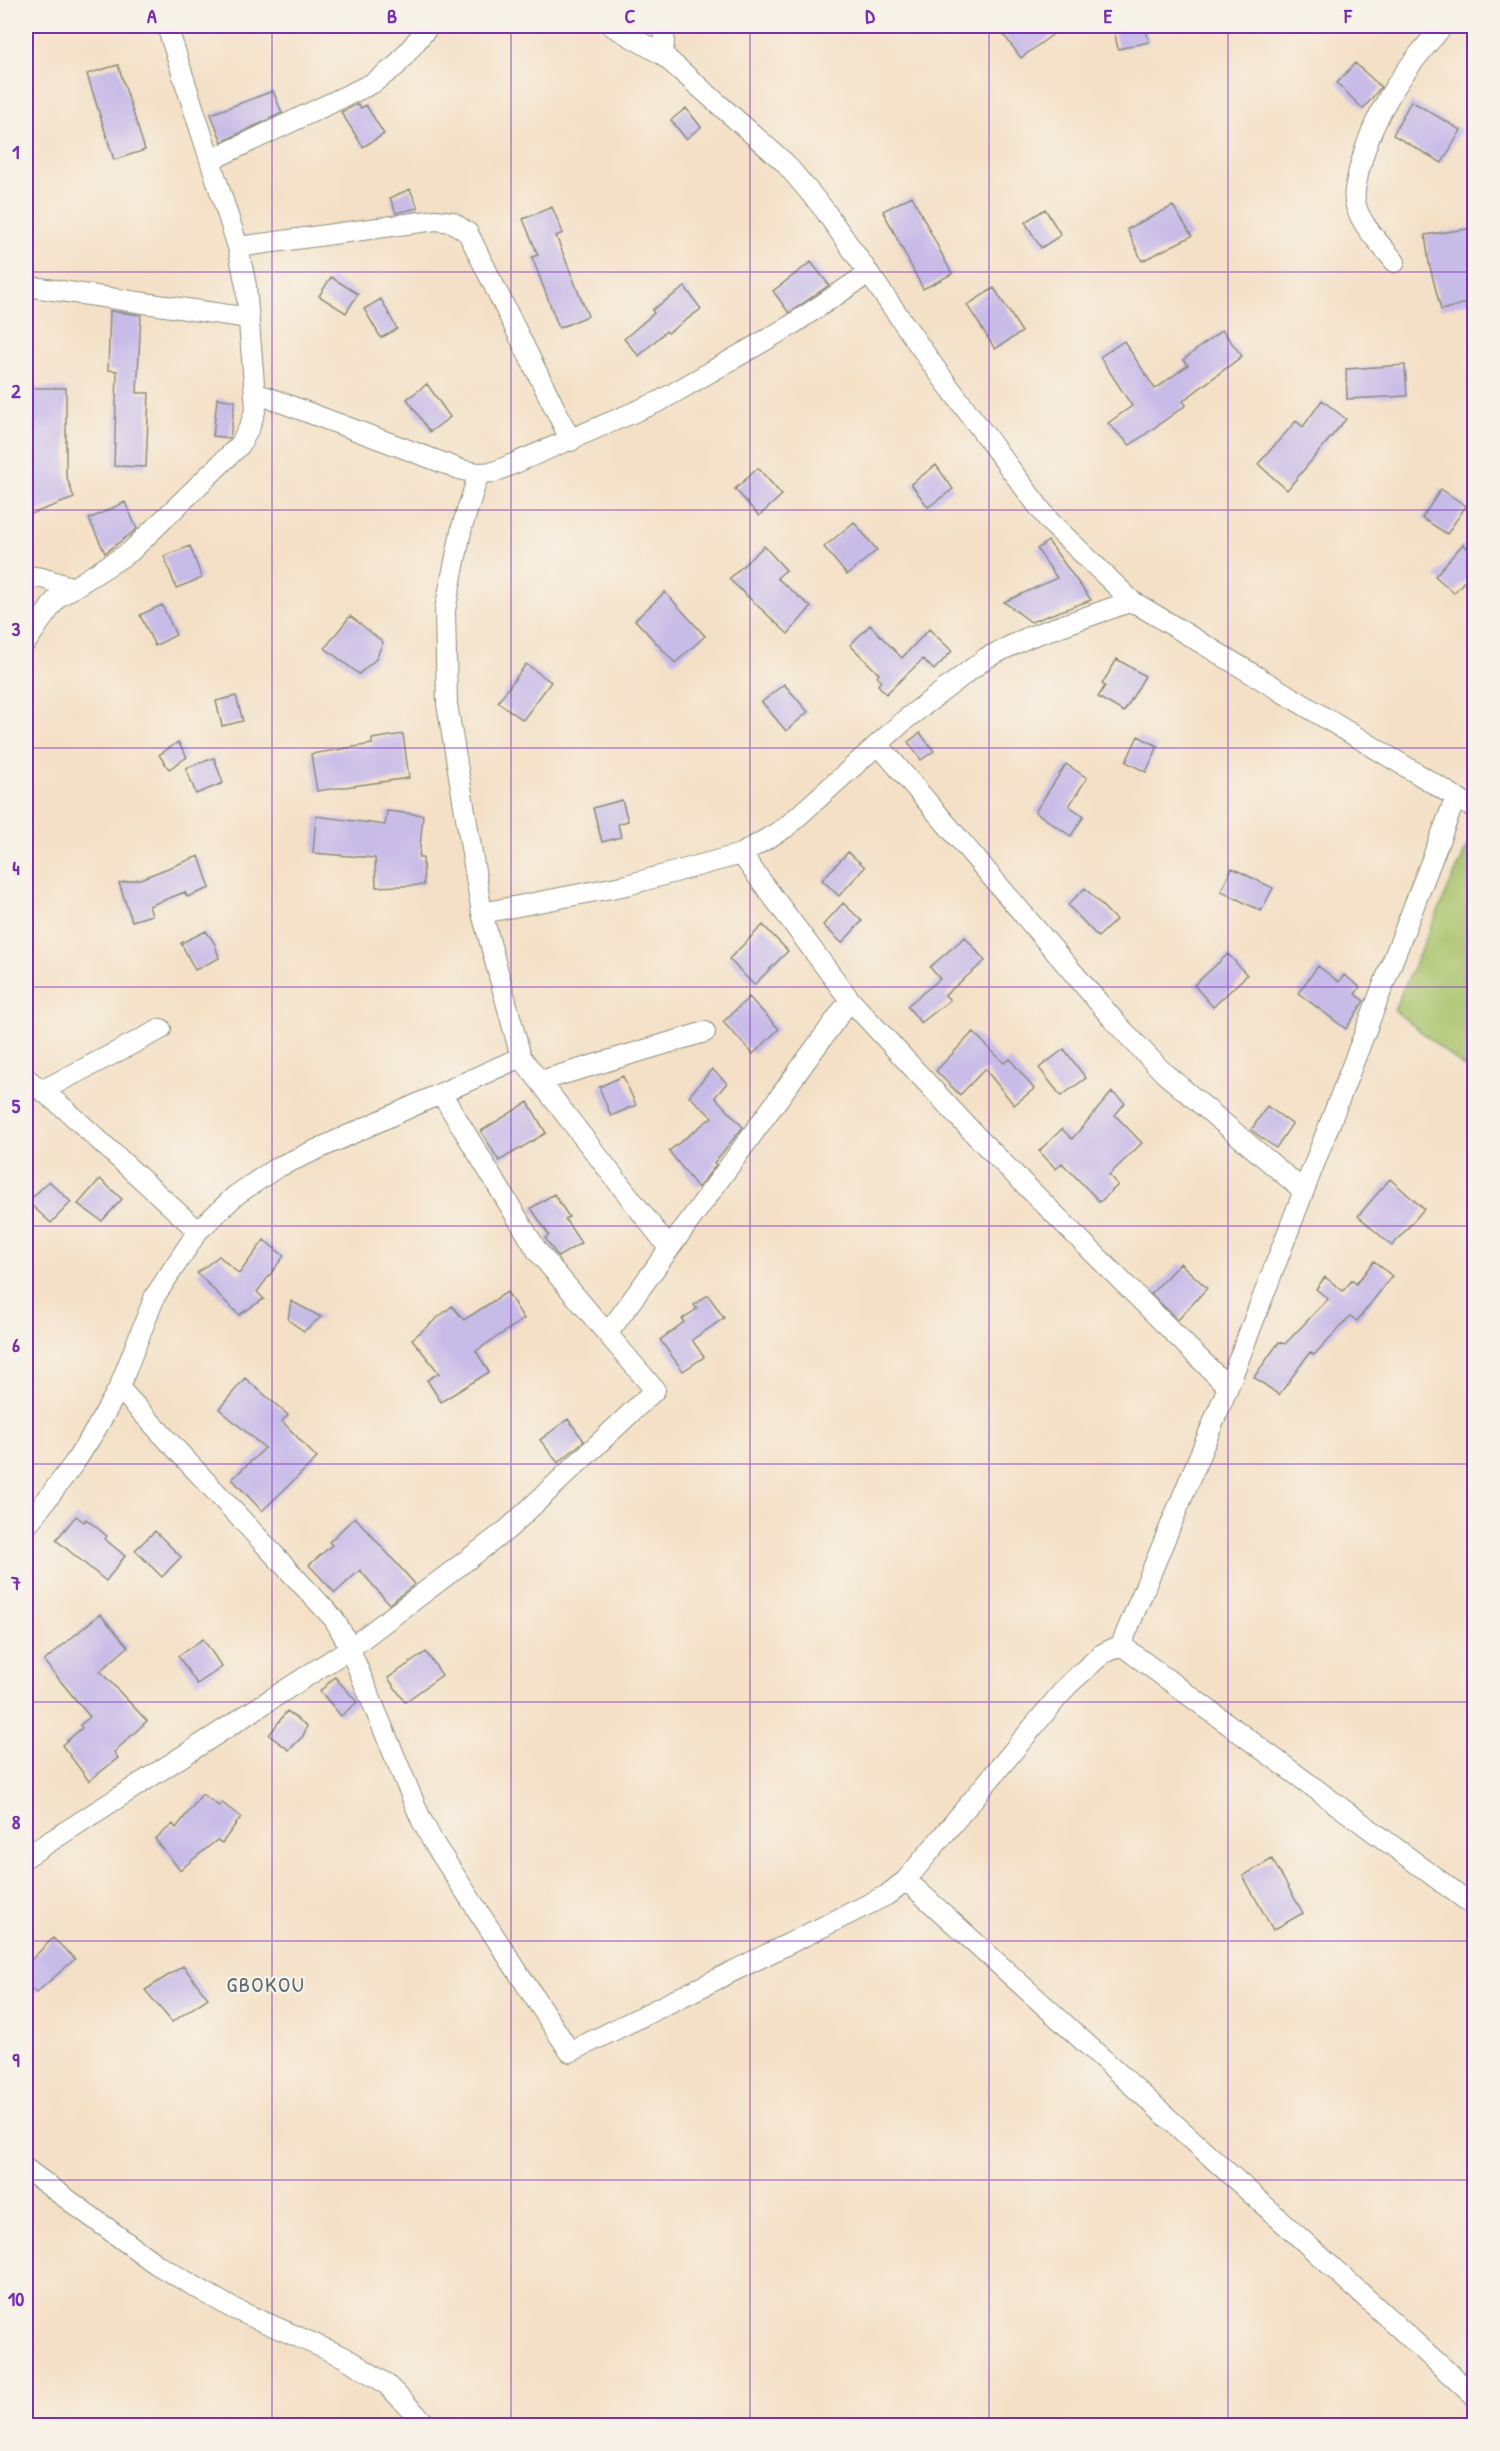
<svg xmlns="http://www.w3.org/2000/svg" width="1500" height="2451" viewBox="0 0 1500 2451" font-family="'Patrick Hand',sans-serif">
  <rect width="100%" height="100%" fill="#f7f3e8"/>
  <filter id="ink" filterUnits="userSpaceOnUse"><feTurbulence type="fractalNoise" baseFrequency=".0167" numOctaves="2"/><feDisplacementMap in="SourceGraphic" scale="12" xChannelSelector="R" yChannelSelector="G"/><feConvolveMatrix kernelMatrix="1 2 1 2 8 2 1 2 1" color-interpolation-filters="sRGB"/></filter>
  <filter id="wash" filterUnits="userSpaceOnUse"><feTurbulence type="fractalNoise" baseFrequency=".008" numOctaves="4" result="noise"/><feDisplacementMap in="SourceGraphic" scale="24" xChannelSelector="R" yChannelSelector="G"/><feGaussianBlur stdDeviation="1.35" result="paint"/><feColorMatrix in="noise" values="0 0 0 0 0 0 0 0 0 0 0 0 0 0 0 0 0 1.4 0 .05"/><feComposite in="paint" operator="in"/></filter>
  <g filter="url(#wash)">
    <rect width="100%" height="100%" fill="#f4e0c6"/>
    <path fill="#a7c269" stroke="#63804e" stroke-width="1.5" d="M1474 831V1075L1394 1010Z"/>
    <g id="blocks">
      <path fill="#c7bbe8" d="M997 26H1064L1021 58Z
        M1113 26H1145L1149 42 1118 49Z
        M1355 63 1381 87 1363 109 1337 83Z
        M118 65 145 150 114 160 87 74Z
        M273 91 282 113 222 142 211 114Z
        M1411 101 1461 130 1442 163 1393 135Z
        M358 104 361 108 366 105 384 134 363 147 341 112Z
        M686 108 701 127 686 139 671 120Z
        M410 189 418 208 396 213 390 198Z
        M912 196 952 274 923 289 883 211Z
        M1173 206 1192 236 1142 261 1127 229Z
        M552 207 563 233 556 236 588 316 559 328 532 257 538 255 523 219Z
        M1045 209 1061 235 1041 248 1025 222Z
        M1474 228V301L1441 310 1429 263 1425 235Z
        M811 262 829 285 789 313 773 291Z
        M331 277 358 294 346 313 319 296Z
        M685 287 701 309 668 333 666 331 639 356 624 339 654 313 652 310Z
        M994 288 1022 332 995 349 967 305Z
        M381 299 397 329 381 338 364 309Z
        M110 311 141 315 137 393H149L146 467 114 466 117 371 108 370Z
        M1222 330 1242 356 1183 401 1186 405 1130 445 1108 423 1132 406 1100 357 1124 341 1155 389 1188 365 1183 360Z
        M1405 365 1407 396 1347 399 1346 369Z
        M427 384 450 417 430 432 407 399Z
        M26 388H66V475L74 498 26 516Z
        M217 398 235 401 230 438 213 436Z
        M1322 400 1346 419 1287 490 1258 464 1296 421 1303 427Z
        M936 465 953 489 928 507 911 484Z
        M758 468 782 495 759 516 735 489Z
        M1441 489 1466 506 1447 534 1422 518Z
        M125 502 137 529 105 553 89 519Z
        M854 522 877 550 847 575 824 547Z
        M1048 541 1091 600 1031 622 1004 602 1057 578 1037 549Z
        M1463 544 1474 555V570L1454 593 1435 576Z
        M190 546 202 578 176 588 164 556Z
        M764 546 786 570 777 578 811 607 788 634 729 579Z
        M665 592 705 636 675 663 635 620Z
        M162 605 176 635 155 646 140 615Z
        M350 616 383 642 376 659 359 674 325 648Z
        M870 625 902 658 929 629 952 651 934 670 923 659 886 694 878 685 881 681 877 676 879 674 850 645Z
        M1117 659 1145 676 1124 712 1098 697 1105 686 1102 684Z
        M526 664 551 682 523 720 498 702Z
        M784 684 808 712 786 731 762 702Z
        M236 696 243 721 222 726 216 701Z
        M920 733 934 751 921 760 908 742Z
        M403 734 409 778 317 791 311 754 372 744V739Z
        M1138 736 1158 746 1146 772 1126 762Z
        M178 742 187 757 169 769 159 755Z
        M214 758 223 783 196 794 186 768Z
        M1066 764 1087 778 1069 806 1084 816 1071 836 1035 812Z
        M622 800 628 821 618 824 621 837 602 842 593 808Z
        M387 811 423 815 419 858H423L424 885 376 887 375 858 313 853 316 816 385 825Z
        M848 852 865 867 839 896 822 880Z
        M199 856 210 888 187 897 185 892 149 906 152 915 132 921 119 883 140 879Z
        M1232 868 1273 888 1261 911 1221 891Z
        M1085 888 1116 920 1098 937 1068 905Z
        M843 903 862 921 842 943 823 925Z
        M763 925 788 951 754 985 729 959Z
        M206 931 215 944 219 958 195 970 181 943Z
        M965 937 985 961 945 995 950 1000 921 1023 907 1006 940 979 930 967Z
        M1228 954 1247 975 1213 1007 1194 985Z
        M1318 966 1339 982 1344 975 1360 987 1355 994 1364 1001 1346 1029 1298 993Z
        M749 997 779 1029 753 1054 723 1022Z
        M973 1032 1004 1063 1010 1059 1034 1089 1014 1105 985 1069 960 1095 936 1071Z
        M1064 1049 1086 1078 1061 1096 1039 1068Z
        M712 1069 727 1083 715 1097 743 1127 714 1163 716 1165 698 1188 669 1151 712 1117 689 1096Z
        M623 1076 636 1105 611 1116 599 1087Z
        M1112 1092 1125 1103 1115 1115 1142 1143 1109 1175 1118 1185 1100 1202 1062 1163 1056 1169 1039 1151 1062 1129 1072 1139Z
        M528 1102 546 1133 499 1161 481 1131Z
        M1267 1106 1292 1124 1276 1148 1251 1130Z
        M100 1179 122 1199 102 1221 78 1204Z
        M1390 1179 1424 1209 1392 1246 1358 1216Z
        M49 1181 71 1202 51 1223 28 1202Z
        M554 1194 569 1217 565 1219 581 1243 558 1257 545 1238 549 1235 531 1208Z
        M264 1240 284 1256 257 1292 264 1299 239 1315 197 1273 219 1256 239 1274Z
        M1374 1261 1392 1276 1357 1321 1350 1316 1314 1355 1310 1352 1279 1395 1254 1377 1279 1342 1285 1344 1328 1299 1316 1289 1325 1277 1343 1291 1352 1280 1356 1284Z
        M1180 1263 1207 1288 1178 1320 1151 1294Z
        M507 1292 524 1319 476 1351 489 1372 441 1402 427 1380 439 1373 412 1339 452 1306 464 1320Z
        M708 1295 724 1318 692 1340 704 1357 683 1371 660 1340 684 1322 682 1319 697 1309 694 1305Z
        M291 1301 321 1317 304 1331 288 1320Z
        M245 1378 288 1415 282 1421 317 1458 262 1511 232 1479 265 1448 219 1409Z
        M568 1419 584 1441 558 1463 540 1440Z
        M76 1516 84 1522 86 1519 107 1536 105 1539 125 1556 106 1581 56 1540Z
        M355 1517 415 1584 389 1604 360 1570 335 1593 309 1565 332 1545 329 1542Z
        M155 1531 181 1557 162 1577 135 1550Z
        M100 1614 128 1647 100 1671 147 1721 114 1752 118 1758 89 1781 62 1745 82 1728 80 1725 90 1717 44 1661Z
        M203 1639 222 1667 197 1684 178 1656Z
        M426 1652 442 1675 405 1702 388 1678Z
        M335 1677 357 1702 341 1716 320 1691Z
        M287 1711 307 1726 303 1736 289 1750 269 1735Z
        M202 1794 219 1806 222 1803 241 1817 222 1843 217 1840 180 1870 155 1839 173 1824 176 1828Z
        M1272 1859 1303 1913 1273 1930 1243 1876Z
        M53 1938 75 1959 36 1993 26 1984V1965Z
        M183 1966 208 1998 172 2022 145 1990Z"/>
    </g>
  </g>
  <g filter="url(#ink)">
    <use href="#blocks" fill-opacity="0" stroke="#8a8e7d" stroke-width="1.5"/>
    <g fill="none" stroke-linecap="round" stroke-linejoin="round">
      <g stroke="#8a8e7d" stroke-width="22">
        <path id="minor" d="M612 26 663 55 784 162 823 208 935 368 1050 522 1132 601 1474 808
          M663 55 665 26
          M211 160 373 83 396 66 429 26
          M238 247 436 220 452 222 468 233 571 441
          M1395 262C1382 245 1362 227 1356 206 1352 195 1357 181 1359 170 1374 110 1403 71 1443 26
          M26 286 249 318
          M256 393 462 470 479 473 494 472 660 401 790 326 869 273
          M479 473 462 527 445 610 447 704 482 913 521 1057 669 1248
          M26 576 42 578 71 587
          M26 642 57 598 130 552 240 445 250 426 256 408 246 286 238 247 167 26
          M878 744 1117 1024 1164 1073 1304 1191
          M1456 797 1228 1387 1121 1645 1474 1906
          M741 854 850 1000 977 1137 1228 1387
          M482 913 627 885 741 854 785 828 906 719 986 658 1029 637 1132 601
          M26 1078 65 1109 198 1231
          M540 1081 705 1032
          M43 1090 161 1029
          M608 1333 850 1000
          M119 1388 334 1619 346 1640 421 1819 433 1842 570 2052 887 1895 906 1880
          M26 1527 75 1462 96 1429 119 1388 155 1296 198 1231 236 1195 276 1168 521 1057
          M1121 1645 1102 1654 1068 1685 906 1880 1474 2396
          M26 1857 349 1649 508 1529 655 1390 538 1252 441 1093
          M26 2169 156 2264 232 2308 344 2357 385 2383 428 2426"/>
      </g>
      <use href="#minor" stroke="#fff" stroke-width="20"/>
    </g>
  </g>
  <path fill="none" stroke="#7b2cbf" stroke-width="1.5" stroke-opacity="0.55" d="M272 26V2426M511 26V2426M750 26V2426M989 26V2426M1228 26V2426M26 272H1474M26 510H1474M26 748H1474M26 987H1474M26 1226H1474M26 1464H1474M26 1702H1474M26 1941H1474M26 2180H1474"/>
  <g text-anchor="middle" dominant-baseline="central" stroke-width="4.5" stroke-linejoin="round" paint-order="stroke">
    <g font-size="22" letter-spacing="1.5" fill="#5a6973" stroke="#f7f3e8">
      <text x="266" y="1984">GBOKOU</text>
    </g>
  </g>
  <rect width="1500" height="2451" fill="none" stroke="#f7f3e8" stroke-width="66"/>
  <rect x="33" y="33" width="1434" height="2385" fill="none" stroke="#7b2cbf" stroke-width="2"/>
  <g font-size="20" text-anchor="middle" font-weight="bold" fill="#7b2cbf">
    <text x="152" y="23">A</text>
    <text x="392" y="23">B</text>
    <text x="630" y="23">C</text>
    <text x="870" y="23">D</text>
    <text x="1108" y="23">E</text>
    <text x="1348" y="23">F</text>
    <text x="16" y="159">1</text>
    <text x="16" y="398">2</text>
    <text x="16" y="636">3</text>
    <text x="16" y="875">4</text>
    <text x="16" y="1113">5</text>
    <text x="16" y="1352">6</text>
    <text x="16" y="1590">7</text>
    <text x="16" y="1829">8</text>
    <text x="16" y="2067">9</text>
    <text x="16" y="2306">10</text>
  </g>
</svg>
